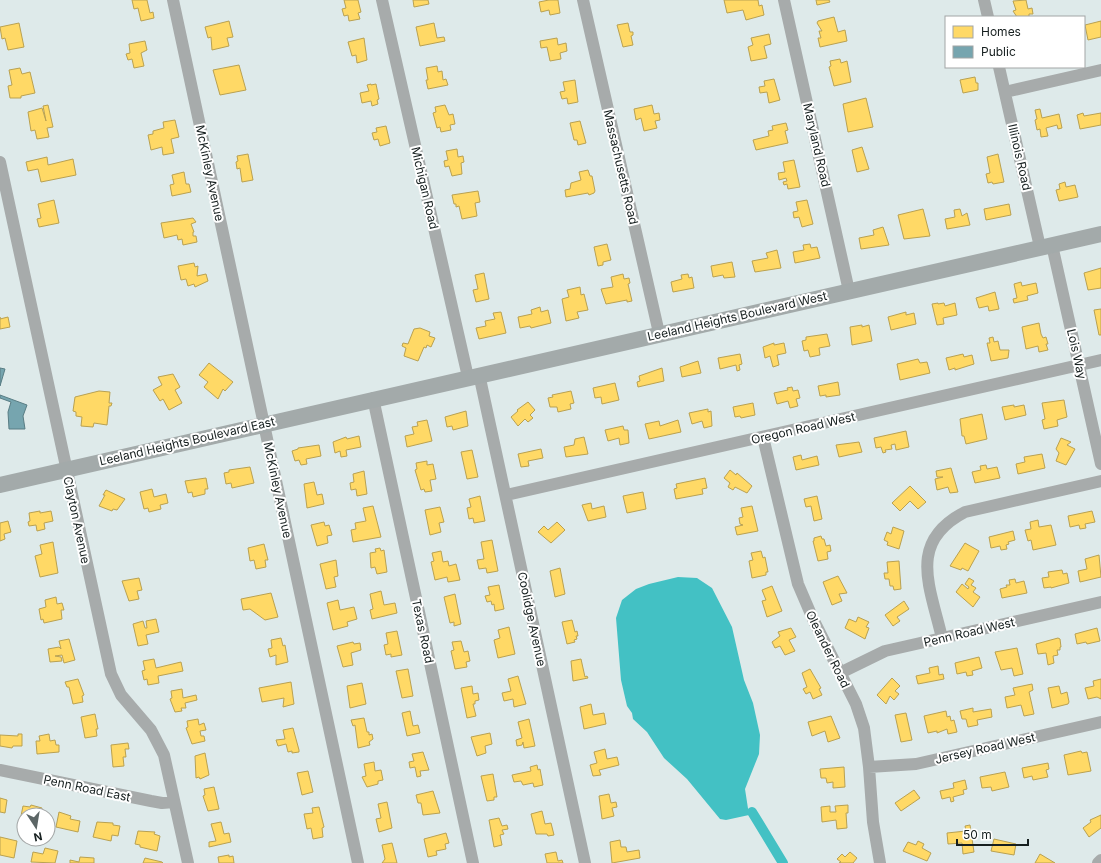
<svg xmlns="http://www.w3.org/2000/svg" width="1101" height="863" viewBox="0 0 1101 863" font-family="Inter,sans-serif">
  <rect width="100%" height="100%" fill="#deeaea"/>
  <path fill="#43c1c4" d="M678 577 697 578 712 588 732 627 744 680 753 703 760 735 759 754 745 789 749 815 726 820 720 819 687 779 664 758 647 732 633 719 632 713 627 706 621 680 616 618 622 600 636 589 649 584Z"/>
  <path fill="#ffd966" stroke="#b9a151" d="M132 0H147L150 13 153 12 154 18 141 21 138 8 134 9Z
    M344 0H358L361 12 358 13 360 19 349 21 348 15 344 16 342 9 346 8Z
    M413 0H428L429 4 414 7Z
    M549 0H558L560 13 550 15 549 10 541 12 539 2Z
    M724 0H758L759 6 762 5 764 15 746 20 743 10 727 13Z
    M816 0H829L830 2 817 5Z
    M1026 0 1028 9 1032 8 1033 14H1029V17H1017L1013 11 1016 10 1013 1Z
    M834 17 838 32 845 30 847 41 820 47 818 38H821L819 31H822L817 23 818 21Z
    M229 21 233 37 227 38 229 46 212 50 211 37 208 38 205 27Z
    M1101 21V37L1088 40 1085 25Z
    M19 23 24 47 8 50 5 38 2 39 0 27Z
    M434 23 437 38 444 37 445 41 420 46 416 27Z
    M628 23 630 32H633V35L631 36 633 45 623 47 617 25Z
    M769 34 771 44 764 46 767 58 751 61 748 47 753 45 751 38Z
    M364 38 367 60 357 63 356 55 352 56 348 42Z
    M557 38 558 45 566 43 567 51 560 53 561 59 550 61 547 47 541 48 540 41Z
    M145 41 147 50 141 53 144 66 134 68 132 59 128 60 126 54 130 53 129 44Z
    M840 59 841 63 847 61 851 82 834 86 829 67 831 66 830 61Z
    M239 65 246 90 220 95 213 70Z
    M437 66 438 72 442 71 443 80 446 79 448 85 428 89 426 80H428L426 68Z
    M20 68 22 74 30 72 35 93 21 96V98H10L8 86 12 85 9 70Z
    M975 77 976 83H978V90L963 93 960 80Z
    M774 79 780 100 769 103 767 92 760 93 759 87 765 86 764 81Z
    M575 80 578 102 568 104 567 98 562 99 560 92 565 91 563 82Z
    M371 84V85L376 84 379 99 377 100 378 104 372 106 371 101 362 103 360 93 369 91 367 85Z
    M866 98 873 127 848 132 843 104Z
    M48 105 53 127 47 128 49 137 37 139 35 130 31 131 28 112 42 108 46 121 43 106Z
    M445 105 449 115 453 114 455 124 450 125 451 130 441 132 440 127 437 128 433 113 436 112 435 107Z
    M652 105 654 114 659 113 660 120 655 121 657 128 644 131 641 118 636 120 634 109Z
    M1040 109 1042 118 1059 114 1062 128 1058 129 1057 125 1046 128 1048 136 1041 137 1040 129 1037 130 1035 120 1037 119 1035 110Z
    M1083 113 1084 116 1101 113V125L1080 129 1077 115Z
    M175 120 179 137 171 139 174 153 163 155 162 147 151 150 148 135 153 134V131L164 128 163 122Z
    M580 121 586 143 578 145 577 140H574L570 123Z
    M786 123 788 130 785 131 788 143 756 150 753 140 769 136 768 131 773 130 772 126Z
    M386 126 390 143 380 146 378 139 374 140 372 133 377 132 376 128Z
    M862 147 869 169 857 172 852 150Z
    M457 149 458 157 463 156 464 162 461 163 462 174 452 176 449 166 445 167 444 161 448 160 446 151Z
    M248 154 253 180 242 182 240 168 237 169 236 162 238 161 237 156Z
    M998 154 1004 182 993 184 992 182 988 183 986 174 990 173 987 157Z
    M47 157 48 165 73 159 76 175 41 182 38 169 28 171 26 162Z
    M794 160 800 187 788 189 787 184 784 185 783 182 787 181 786 178 779 180 778 173 785 172 783 162Z
    M588 170 590 176H592L595 191 594 193 589 195 588 193 566 197 565 190 570 189 571 183 581 180 579 172Z
    M184 172 186 184H189L191 192 172 196 170 185 174 184 172 175Z
    M1065 182 1066 187 1075 185 1078 197 1059 201 1056 190 1060 189 1059 184Z
    M478 191 480 202 475 203 477 216 462 219 459 206 456 207V204H454L452 195Z
    M54 200 59 223 39 227 37 219 41 218 38 204Z
    M807 200 813 224 802 227 799 217 794 218 793 212 798 211 796 202Z
    M1009 204 1011 215 986 220 984 209Z
    M923 209 930 236 904 239 898 215Z
    M960 209 962 216 967 213 970 225 947 229 945 219 955 217 954 210Z
    M193 218 196 222 191 224 194 232H193V236H196L197 242 183 245 182 239 178 240 177 235 164 238 161 223Z
    M883 227 889 245 861 249 859 238 874 235 873 230Z
    M607 244 611 260 603 262V265L598 266 594 247Z
    M810 244 811 248 817 247 820 258 795 263 793 252 804 250 803 245Z
    M777 250 781 268 755 272 752 261 768 258 766 253Z
    M732 262 735 277 724 278 723 275 713 277 711 266Z
    M194 263 195 267 198 266 197 276 206 274 208 281 195 287 194 284 188 286 186 279 181 280 178 266Z
    M1101 268V288L1088 290 1084 273Z
    M484 273 489 299 476 302 473 290 478 289 475 275Z
    M623 274 624 279 629 278 630 283 628 284 632 301 627 302V300L606 304 601 289 613 287 611 277Z
    M688 274 689 278 692 277 694 288 673 292 671 282 682 279 681 275Z
    M1021 282 1022 286 1036 283 1038 293 1027 296 1028 300 1014 303 1013 299 1017 298 1014 284Z
    M580 287 581 295 584 294 588 310 577 312 579 318 566 321 562 299 569 297 567 290Z
    M995 292 999 309 989 311 988 306 979 308 976 298Z
    M938 303V304L944 303 945 306 955 303 957 315 943 318 944 324 937 325 932 304Z
    M540 307 541 312 548 310 551 323 531 328 530 326 520 328 518 317 532 314 531 310Z
    M1101 309V335H1099L1094 310Z
    M501 312 506 333 479 339 476 328 486 326 485 321 495 319 493 313Z
    M906 312V315L914 313 916 324 891 330 888 317Z
    M0 317V319L8 317 10 327 0 329Z
    M1039 323 1041 334 1043 338 1046 337 1048 344H1046L1048 350 1039 352 1038 346 1026 349 1022 327Z
    M862 325V327L869 325 872 341 852 345 850 327Z
    M420 328 430 332 429 336 435 338 431 347 427 345 426 348 424 347 418 361 404 356 406 348 402 346 403 343 408 344 414 329Z
    M827 334 830 346 819 348 820 355 810 357 808 350 804 351 802 341 806 340V337Z
    M993 337 994 342 998 341 1000 350H1009L1008 358 991 361 987 343H990L989 338Z
    M774 343V345L784 343 786 353 777 355 779 365 773 367 770 356 765 358 763 347Z
    M740 354 742 364 739 365 740 370 737 371 736 365 720 369 718 358Z
    M963 354 964 357 972 355 974 364 955 370V368L949 370 946 358Z
    M918 359 920 363 927 362 930 373 900 380 897 364Z
    M698 361 701 373 682 377 680 367Z
    M209 363 233 382 225 391 223 389 218 399 204 387 208 382 199 375Z
    M662 368 664 381 638 387 637 382 640 381 639 376Z
    M173 374 180 387 175 390 182 403 169 410 163 399 160 401 153 390 162 385 158 377Z
    M838 382 840 395 826 397V395L820 396 818 386Z
    M615 383 619 400 602 404 601 397 595 398 593 388Z
    M792 387 793 391 798 390 800 398 796 399 798 406 790 408 788 401 777 404 774 393 788 390 787 388Z
    M99 391 110 392 109 403H112L111 406H109L107 425 94 423 93 427 81 426 82 417 76 416V412L73 411 75 397Z
    M571 391 574 403 570 404 571 409 558 412 557 407H550L548 398 553 397 552 395Z
    M1064 400 1067 417 1057 420 1058 426 1044 429 1042 420 1045 419 1042 403Z
    M528 402 535 410 530 415 533 418 528 422 525 419 518 426 511 417 518 411 517 410Z
    M753 403 755 415 741 418 740 416 735 417 733 407Z
    M1014 405V407L1024 405 1026 415 1005 420 1002 407Z
    M708 409V412L711 411 712 426 704 428 702 421 692 424 689 413Z
    M466 411 468 426 453 430 452 426 447 427 445 417Z
    M982 414 987 439 966 444 964 436H962L960 419Z
    M427 420 432 441 407 447 405 436 414 434 412 427 418 426 417 422Z
    M678 420 681 432 649 439 645 424 659 421 660 426Z
    M623 426 624 430H628L629 443 620 445 619 438 608 441 605 430Z
    M906 431 909 447 896 450 895 444 891 445 892 449 885 450 886 452 883 453 881 447 876 448 874 438Z
    M359 436 361 447 346 450 347 456 341 457 340 451 335 453 333 442 346 437 347 439Z
    M584 437 588 454 566 457 564 447 574 445 575 439Z
    M1061 438 1071 442 1067 445 1075 449 1066 465 1056 461 1059 453 1056 449Z
    M859 442 862 452 839 457 836 445Z
    M319 445 321 456 306 459 307 464 301 465 299 460 295 461 292 451 298 449V448Z
    M541 449 543 458 528 461 529 466 521 467 518 454Z
    M472 450 478 477 467 479 461 452Z
    M1042 454 1045 468 1018 474 1016 464 1025 462 1024 457Z
    M801 455 802 460 817 456 819 465 796 470 793 457Z
    M427 461V465L433 464 436 479 430 480 432 491 425 492 424 489 421 490 415 470 417 469 416 463Z
    M986 465 987 469 997 467 1000 478 975 483 972 472 981 470 980 466Z
    M250 467 254 483 232 488 231 483 226 484 224 473 229 472V470Z
    M951 468 958 492 950 493 948 487 937 490 935 479 943 477H937L936 471Z
    M730 470 736 475 737 473 752 486 747 493 735 487 733 490 728 487 730 483 724 478Z
    M364 471 367 494 357 496 356 489 351 490 350 483 354 482 353 474Z
    M206 478 208 489H205V494L193 497 192 492 188 493 185 481Z
    M705 478 707 488 702 489 703 494 676 499 674 489 677 488 676 484Z
    M314 482 317 495 322 494 324 504 307 508 304 484Z
    M910 486 926 502 918 509 910 501 900 511 892 503Z
    M152 489 154 497 166 494 168 503 160 505 161 509 149 512 148 508 144 509 140 492Z
    M106 490 125 499 117 510 113 509 112 511 99 506 105 495H103Z
    M643 492 646 509 627 513 623 496Z
    M480 496 485 521 474 523 473 518 469 519 467 508 471 507 469 499Z
    M817 496 822 519 814 521 811 506 806 507 804 499Z
    M591 503 592 509 604 506 606 517 588 521 582 505Z
    M373 506 381 537 353 542 351 530 356 529 355 523 366 521 363 508Z
    M752 506 758 531 737 535 735 527 743 525 740 524 739 518 743 517 741 508Z
    M440 507 444 522 439 523 441 532 430 535 425 510Z
    M40 511V513L51 511 53 521 44 523 45 529 37 531 36 525 29 526 28 522 30 521 29 513Z
    M1092 511 1095 522 1085 524 1086 528 1080 529 1079 525 1070 527 1068 516Z
    M1038 520 1039 527 1051 525 1056 545 1033 550 1031 540 1028 541 1025 530 1031 529 1030 522Z
    M8 521 11 532 4 534 5 539 0 541V523Z
    M324 522 325 526 329 525 332 535 327 536 328 543 317 546 311 525Z
    M557 522 565 530 551 543 538 532 544 526 548 530Z
    M893 527 904 531 899 549 887 545 888 542 884 540 887 532 891 534Z
    M1013 531 1015 540 1008 542 1009 544 1006 545 1007 549 1001 550 1000 546 991 548 989 537Z
    M821 536 822 539H824L826 546 830 545 831 551 827 552 828 559 818 561 813 541H814V538Z
    M492 540 498 571 487 573 486 568 479 569 477 560 484 559 481 542Z
    M53 542 58 573 40 577 35 556 42 554 40 545Z
    M965 543 979 551 968 571 962 568 961 570 950 566Z
    M264 544 268 560H265L266 567 256 569 254 560 250 561 248 548Z
    M380 548 381 551 384 550 387 572 377 574 375 567 371 568 370 553 376 552 375 549Z
    M441 551 443 562 448 561 449 566 456 564 460 580 448 582 447 577 435 580 431 562 434 561 432 553Z
    M761 551 763 558 765 557 768 572H766V575L752 578 749 561 753 560 751 553Z
    M1099 555 1101 577 1080 582 1078 571 1087 569 1085 559Z
    M336 560 338 576 334 577 336 587 326 589 320 564Z
    M899 561 901 589 894 590 893 586H890L889 579H885L884 573H888L887 562Z
    M560 568 565 594 555 597 550 571Z
    M1062 570 1063 574 1067 573 1069 583 1051 588V587L1044 588 1042 578 1049 577 1048 572Z
    M838 576 847 593 839 594 842 601 832 605 823 582Z
    M139 578 142 590 137 591 139 599 129 601 122 581Z
    M969 578 974 581 971 585 976 588 973 592 980 597 973 607 956 592 962 584 968 589 969 587 965 584Z
    M1015 579 1016 583 1024 581 1027 593 1002 598 1000 589 1007 587 1006 585H1010L1009 580Z
    M499 585 504 609 495 611 494 604 492 605 491 601 487 602 485 596 490 595 488 587Z
    M772 586 782 611 767 617 762 601 766 600 762 590Z
    M381 591 384 605 395 603 397 613 372 619 370 610 373 609 370 594Z
    M271 593 278 617 265 620 250 609 243 610 241 599Z
    M455 594 461 624 454 626V622L450 623 444 597Z
    M56 597 57 604 62 603 64 610H61L62 619 44 623 43 619 41 620 39 609 46 607 45 600Z
    M338 600 340 610 354 607 357 619 347 622 348 626 333 630 327 603Z
    M904 601 909 609 897 617 900 621 893 626 885 615Z
    M858 617 869 622 866 627 869 628 865 639 845 628 849 619 856 622Z
    M156 619 159 632 146 635 148 644 138 646 133 624 143 621 145 628H147L146 621Z
    M572 620 575 632 577 631 578 636H576L577 639 574 640 575 642 567 644 562 622Z
    M509 627 515 654 498 658 494 640 500 638 498 630Z
    M791 628 796 637 789 640 795 651 785 655 780 646 775 648 772 642 780 636 778 632Z
    M1097 628 1100 641 1087 644 1086 642 1077 644 1075 634Z
    M397 631 402 655 391 657V654L386 655 384 645 388 644 386 633Z
    M281 638 283 646 285 645 288 662 276 665V655L270 657 268 649 272 648 271 640Z
    M1058 638 1060 639 1061 647H1060V650H1057L1058 655 1053 656 1054 663 1048 665 1046 653 1038 654 1036 644Z
    M69 639 75 660 64 663 62 655 55 656 61 657 62 661 50 662 48 649 59 647 61 649 59 641Z
    M461 641 464 652 468 651 470 661 466 662 467 667 455 669 451 651 454 650 452 642Z
    M353 642 354 644 360 643 361 650 351 653 353 665 343 667 337 646Z
    M1017 648 1023 674 1014 676 1012 668 1001 670 995 652Z
    M979 657 982 668 972 671 973 675 967 676 966 672 957 674 955 663Z
    M154 659 156 668 181 662 183 671 158 676 159 683 148 685 147 679 144 680 142 671 145 670 143 661Z
    M581 659 585 677 587 676 588 678 573 681 571 661Z
    M938 666 939 675 943 674 944 679 918 684 916 676 930 673 929 668Z
    M408 669 413 696 402 698 396 671Z
    M810 669 821 688 819 689 822 695 813 699 810 692 806 694 803 689 807 687 802 673Z
    M518 676 526 704 514 707 513 699 504 701 502 693 511 691 508 679Z
    M892 678 900 686 895 691 899 694 894 700 890 696 886 704 877 695Z
    M78 679 84 695 82 696 83 702 73 704 69 687H67L65 682Z
    M1101 679V699L1097 697 1088 699 1085 688 1094 686 1093 681Z
    M291 682 294 704 283 707 284 698 262 702 259 688Z
    M362 683 366 704 350 708 347 686Z
    M1032 684 1033 690 1029 692 1034 714 1024 716 1021 705 1007 708 1005 697 1015 695 1013 688Z
    M472 686 473 694 478 693 479 700 475 701V704H473L476 716 467 718 461 688Z
    M1059 686 1061 694 1067 692 1069 702 1068 704 1052 708 1048 688Z
    M182 689 183 698 196 695 197 700 185 703 186 708H181L182 711 175 712 170 699 172 698 171 691Z
    M591 704 593 715 604 713 606 724 584 729 580 707Z
    M973 708V712L991 709 992 717 977 720 978 725 968 727 966 719H962L960 711Z
    M410 711 413 726 418 725 420 733 407 736 402 713Z
    M946 711 947 717 950 716 951 721 954 720 957 732 948 734 947 729 937 733V731L928 733 924 716Z
    M906 713 912 740 901 742 895 715Z
    M95 714 98 729H96L97 736 85 738 81 717Z
    M831 716 840 738 828 742 825 731 812 736 808 722Z
    M364 718 367 732H369V735L372 734 373 739 369 742 370 745 358 748 355 725 353 726 351 720Z
    M198 719 199 725 204 723 206 730 200 731 201 736H204L205 741 192 744 186 728 188 727 187 721Z
    M529 719 535 746 524 748 523 742 522 745 517 746 516 740 522 738 518 722Z
    M293 728 299 750V752L292 753V751L288 752 286 744 278 746 276 740 285 739 283 730Z
    M490 733 492 744 485 746 486 753 477 756 471 737Z
    M18 734H22V746H13L12 748 0 746V735L18 736Z
    M49 734 50 741 55 740 56 745H59V752L37 754 36 741H40L39 736Z
    M128 743 129 749H125L126 757H123L124 766 113 767 111 745Z
    M605 749 607 759 617 757 619 765 599 770 601 775 593 776 590 765 597 763 594 752Z
    M1081 751 1082 753 1087 752 1091 771 1068 775 1064 755Z
    M423 752 429 770 420 771 421 776 417 777 415 767 410 768 409 762 414 761 412 754Z
    M205 753 209 775 200 779 199 777 196 778 195 756Z
    M374 762 375 771 381 770 383 780 378 781V784L367 787 362 777 366 776 364 764Z
    M1048 763 1049 769 1046 770 1048 777 1033 780 1032 776 1024 778 1022 768Z
    M537 765 538 770 540 769 543 785 534 787 533 783 523 785 521 781 514 782 512 775 531 771 530 767Z
    M844 767 845 787 833 788V782L827 783 826 778H821L820 769Z
    M308 771 313 792 302 795 297 773Z
    M1005 772 1009 787 992 791 991 787 982 788 980 777Z
    M493 774 497 797H494V800L487 801 481 776Z
    M965 780 967 789 963 790 964 794 953 797 954 801 951 802 950 797 942 799 940 791 954 788 953 783Z
    M214 787 219 809 208 811 203 796 205 795 204 789Z
    M914 790 920 798 901 811 895 803Z
    M433 791 440 813 423 815 421 803H418L416 795Z
    M609 794 611 803 616 802 617 807 612 808 614 816 602 819 599 796Z
    M0 798 7 800 5 813 0 812Z
    M387 802 392 828 379 832 376 819 381 818 378 804Z
    M31 805 42 808 40 815 21 816 23 806 30 807Z
    M848 805V813H846L847 828 837 829 836 820 822 822 821 807 830 806V812H836L835 806Z
    M319 807 324 827 322 828 323 837 313 839 311 828 307 829 304 814 313 813 312 808Z
    M542 811 545 824 551 823 554 835 548 836 547 834H536L531 814Z
    M59 812 71 816 70 819 80 821 78 832 56 827Z
    M1101 815V828L1089 837 1083 828 1091 822 1090 820Z
    M499 818 502 826 507 825 508 829 502 830 504 834 500 835 502 845 494 847 489 820Z
    M97 822 113 823V825L120 826 118 836 112 835 111 841 93 837Z
    M221 822 224 834 229 833 231 842 209 847V842L216 841 211 824Z
    M970 825 974 852 963 854 962 843 948 844 947 833 966 831 965 826Z
    M138 831 155 832 154 834 160 836 157 851 140 847V845L135 844Z
    M446 833 449 843 445 844 446 849 436 851 437 855 428 857 424 839Z
    M0 837 17 841 14 858 0 855Z
    M994 839 1016 844 1014 855 991 851Z
    M620 840 621 847H626L627 852 639 850 640 858 612 863 610 842Z
    M918 841 924 844 922 848 931 853 927 861 903 851 908 842 916 845Z
    M392 843 397 863H382L385 859 382 845Z
    M45 848 58 851 55 863 31 862 33 852 43 854Z
    M556 852 558 861 562 860 563 863H547L545 854Z
    M850 852 857 858 853 863H839L841 862 837 859 842 854 845 857Z
    M1040 854 1055 863H1035Z
    M229 855V857L233 856 234 863H219L218 857Z
    M80 857 94 858V863H70V860L79 862Z
    M145 858 162 862 163 863H143Z"/>
  <path fill="#76a5af" stroke="#597d84" d="M0 368 5 369 0 386Z
    M0 395 27 405 23 416 25 429H9L8 412 11 402 0 398Z"/>
  <g fill="none" stroke-linecap="round" stroke-linejoin="round">
    <path stroke="#43c1c4" stroke-width="10" d="M752 812 783 863"/>
    <path stroke="#a7abab" stroke-width="12" d="M173 0 358 863
      M382 0 468 377
      M583 0 659 333
      M784 0 849 291
      M984 0 988 17
      M999 67 1040 247
      M1005 92 1101 70
      M0 162 111 674 121 695 151 730 164 755 188 863
      M1052 245 1101 464
      M479 374 585 863
      M373 398 473 863
      M763 437 798 584 813 619 856 704 864 728 869 767 873 822 880 863
      M506 495 1101 360
      M942 638C930 586 907 542 965 512L1101 481
      M840 673 885 651 1101 602
      M869 767 916 764 1101 722
      M0 770 151 801 162 803 174 802
      M1098 863 1101 860"/>
    <path stroke="#a3aaaa" stroke-width="16" d="M0 485 1101 234"/>
  </g>
  <g text-anchor="middle" dominant-baseline="central" stroke-width="4" stroke-linejoin="round" paint-order="stroke">
    <g font-size="12" fill="#161f1f" stroke="#fff">
      <text transform="translate(817 145) rotate(77)">Maryland Road</text>
      <text transform="translate(1020 157) rotate(77)">Illinois Road</text>
      <text transform="translate(621 167) rotate(77)">Massachusetts Road</text>
      <text transform="translate(210 173) rotate(78)">McKinley Avenue</text>
      <text transform="translate(425 188) rotate(77)">Michigan Road</text>
      <text transform="translate(737 316) rotate(-13)">Leeland Heights Boulevard West</text>
      <text transform="translate(1077 354) rotate(77)">Lois Way</text>
      <text transform="translate(803 428) rotate(-13)">Oregon Road West</text>
      <text transform="translate(187 441) rotate(-13)">Leeland Heights Boulevard East</text>
      <text transform="translate(278 490) rotate(78)">McKinley Avenue</text>
      <text transform="translate(77 520) rotate(78)">Clayton Avenue</text>
      <text transform="translate(532 619) rotate(78)">Coolidge Avenue</text>
      <text transform="translate(423 631) rotate(78)">Texas Road</text>
      <text transform="translate(969 632) rotate(-13)">Penn Road West</text>
      <text transform="translate(828 649) rotate(64)">Oleander Road</text>
      <text transform="translate(985 748) rotate(-13)">Jersey Road West</text>
      <text transform="translate(87 788) rotate(12)">Penn Road East</text>
    </g>
  </g>
  <rect x="945" y="16" width="140" height="52" fill="#ffffff" stroke="#a2a5a5"/>
  <rect x="953" y="26" width="20" height="12" fill="#ffd966" stroke="#a2a5a5"/>
  <text x="981" y="36" font-size="12" fill="#161f1f">Homes</text>
  <rect x="953" y="46" width="20" height="12" fill="#76a5af" stroke="#a2a5a5"/>
  <text x="981" y="56" font-size="12" fill="#161f1f">Public</text>
  <g transform="translate(36 827) rotate(168)"><circle r="19" fill="#ffffff" stroke="#a2a5a5"/>
  <path d="M0-3L7 15L0 10L-7 15Z" fill="#5c6666"/>
  <text y="-6" font-size="11" font-weight="bold" text-anchor="middle" fill="#161f1f">N</text>
  </g>
  <path d="M957 839v6h71v-6" fill="none" stroke="#161f1f" stroke-width="2"/>
  <text x="963" y="839" font-size="12" fill="#161f1f" stroke="#ffffff" stroke-width="3" paint-order="stroke">50 m</text>
</svg>
